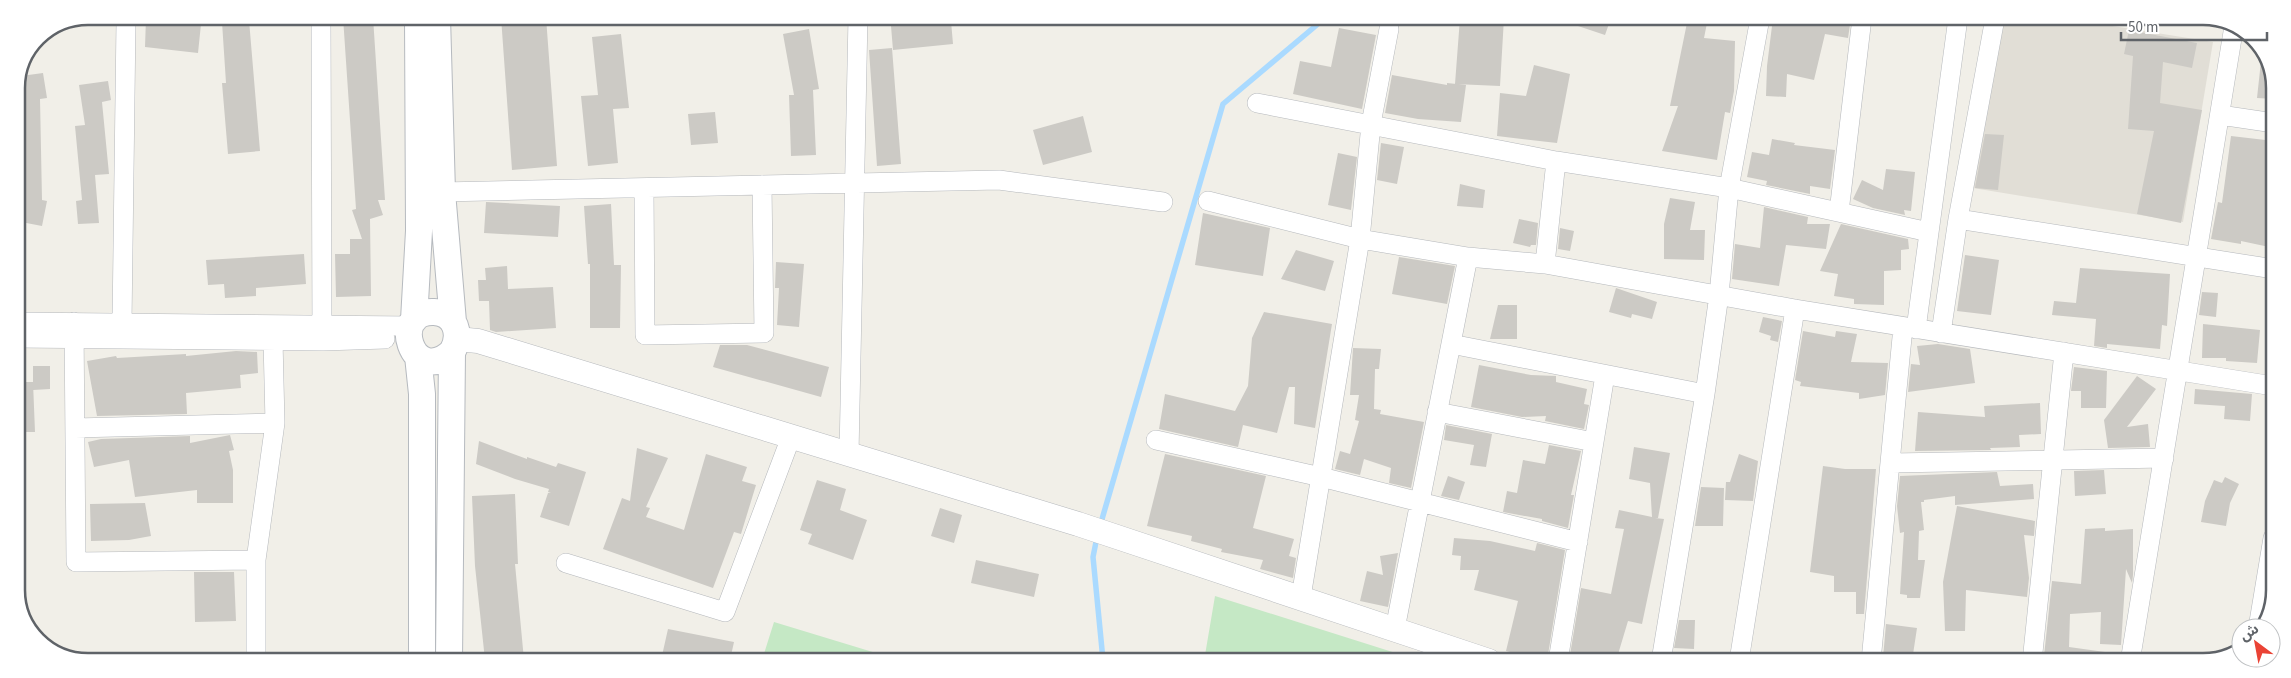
<svg xmlns="http://www.w3.org/2000/svg" width="2291" height="678" viewBox="0 0 2291 678" font-family="'Source Sans 3','Noto Sans Arabic',sans-serif">
  <rect width="100%" height="100%" fill="#f1efe8"/>
  <path fill="#e1ded6" d="M2002 19H2069L2213 42 2183 222 1973 188Z"/>
  <path fill="#c5e8c5" d="M1215 596 1402 655 1408 661H1204Z
    M774 622 899 660H762Z"/>
  <g fill="none" stroke-linecap="round" stroke-linejoin="round">
    <path stroke="#aadaff" stroke-width="5.5" d="M1100 526 1223 104 1325 18
      M1097 537 1093 557 1103 660"/>
  </g>
  <path fill="#cccac5" d="M343 17H373L385 200H378L383 215 370 219 371 296 336 297 335 254H350V239H362L352 210 356 209Z
    M501 17H546L557 166 512 170Z
    M146 18 201 24 198 53 145 47Z
    M1460 18H1504L1500 86 1455 84Z
    M1564 18H1611L1605 35 1563 21Z
    M1688 18H1708L1704 38 1735 41 1734 91 1730 113 1725 112 1717 160 1662 151 1678 106H1670Z
    M1773 18H1851L1848 38 1825 34 1814 80 1787 74 1786 97 1766 96 1767 66Z
    M249 20 260 151 228 154 222 83H226L222 22Z
    M951 21 953 44 893 50 891 26Z
    M1339 28 1376 35 1362 109 1293 94 1300 61 1331 67Z
    M809 29 819 89 813 90 816 155 791 156 789 95H794L783 34Z
    M2129 30 2197 43 2192 68 2163 62 2160 103 2202 110 2181 223 2137 214 2154 131 2128 129 2133 56 2124 54Z
    M621 34 629 108 613 109 618 163 588 166 581 96 598 95 592 37Z
    M892 48 901 164 877 166 869 50Z
    M2262 52 2275 83 2274 99 2257 98Z
    M1534 65 1570 74 1557 143 1497 136 1500 93 1526 96Z
    M43 73 47 98 40 99 42 200 47 201 42 226 16 221 25 174H16V122H21L16 88 21 76Z
    M1392 75 1447 85V83L1466 85 1461 122 1418 119 1385 113Z
    M108 81 111 100 102 102 109 174 95 175 99 223 78 224 76 201 82 200 75 126 85 125 79 85Z
    M715 112 718 143 691 145 688 114Z
    M1083 116 1092 152 1043 165 1033 130Z
    M1985 134 2004 135 1998 190 1975 188Z
    M2231 136 2274 141V248L2241 241V244L2211 239 2218 202 2222 203Z
    M1772 139 1795 143 1794 145 1835 150 1830 189 1810 186V194L1766 185 1767 181 1747 177 1752 152 1769 155Z
    M1381 143 1404 147 1397 184 1377 180Z
    M1338 153 1357 157 1351 210 1328 205Z
    M1886 169 1915 172 1911 211 1904 210 1905 215 1873 208 1853 199 1862 180 1883 190Z
    M1460 184 1485 190 1483 208 1457 206Z
    M1670 198 1695 202 1690 230H1705L1704 260 1664 259V224Z
    M486 202 560 206 558 237 484 233Z
    M611 204 614 265H621L620 328H590V264H588L584 206Z
    M1764 207 1808 217 1807 224H1830L1826 249 1786 245 1779 286 1732 279 1735 244 1760 248Z
    M1203 213 1270 228 1263 276 1195 265Z
    M1519 219 1538 223 1536 245H1531L1530 247 1513 243Z
    M1841 224 1908 239 1909 249 1901 250V270L1884 271V305L1854 304V299L1834 296 1838 274 1820 271Z
    M1560 228 1574 231 1570 251 1558 249Z
    M1296 250 1334 261 1325 291 1281 279Z
    M304 254 306 284 256 288V296L225 298 224 284 208 285 206 260Z
    M1965 255 1999 260 1991 315 1957 311Z
    M1399 257 1455 266 1447 304 1392 294Z
    M776 262 804 264 799 327 777 325 779 288H775Z
    M507 266 508 289 553 287 556 328 496 332 490 330 489 301H479L478 280H486L485 268Z
    M2080 268 2170 274 2167 326 2162 325 2160 349 2107 344V348L2094 346 2096 319 2052 315 2054 301 2076 303Z
    M1616 288 1657 302 1652 319 1632 314 1631 318 1609 312Z
    M2202 292 2218 293 2216 317 2199 315Z
    M1498 305H1517V339H1490Z
    M1264 312 1332 324 1315 428 1294 424 1295 387H1289L1277 433 1243 425 1238 447 1159 429 1165 394 1235 411 1248 386 1252 338Z
    M1763 317 1782 321 1778 342 1770 340 1771 336 1759 332Z
    M2203 324 2260 330 2257 363 2226 361V358H2202Z
    M1803 331 1835 337 1836 331 1857 334 1851 362 1888 363 1885 395 1859 399V393L1800 386 1801 382 1795 380Z
    M1938 344 1970 349 1975 383 1908 392 1911 364 1920 365 1917 346Z
    M720 345H747L829 367 821 397 713 367Z
    M1353 348 1381 349 1379 369H1375L1374 409 1381 410 1380 414 1424 422 1411 488 1389 483 1391 468 1364 459 1360 475 1335 469 1340 451 1350 454 1359 421 1355 420 1359 395H1350Z
    M236 351 257 352 258 373 240 375 241 388 186 393 187 414 97 416 87 361 116 356 117 358 186 354V356Z
    M1479 365 1531 375 1556 376V382L1587 389 1584 404 1589 405 1584 429 1545 421 1546 416 1522 417 1471 407Z
    M33 366H50V389L33 390Z
    M2074 367 2107 371 2106 408H2081V391H2071Z
    M2137 376 2156 389 2127 427 2148 424 2150 447 2108 448 2104 420Z
    M16 382H33L35 432H16Z
    M2195 389 2252 394 2250 421 2224 419 2225 406 2194 404Z
    M2040 403 2041 434 2019 435 2020 447 1990 448 1991 450 1915 451 1918 412 1985 417 1984 406Z
    M1446 425 1492 434 1486 467 1470 465 1474 445 1444 440Z
    M230 435 234 450 229 451 233 470V503H197V490L135 497 129 460 94 467 88 442 101 439 190 436V443Z
    M479 441 527 459V457L556 467 558 463 586 472 569 526 540 517 548 493H551L548 492 549 489 515 479 476 464Z
    M1549 445 1581 451 1571 495H1574L1568 528 1542 521V519L1503 512 1507 491 1517 493 1523 460 1545 464Z
    M1634 447 1670 453 1658 518H1655L1664 519 1642 624 1628 621 1616 661H1569L1581 588 1611 594 1624 529 1615 528 1619 510 1652 517 1650 483 1629 479Z
    M637 448 668 458 646 507 650 508 646 517 684 530 706 454 747 467 742 481 756 485 741 534 734 532 713 588 603 549 622 498 630 501Z
    M1165 454 1266 476 1253 528 1294 539 1289 556 1296 558 1293 578 1260 569 1263 560 1221 552 1222 549 1191 541 1192 536 1147 526Z
    M1739 454 1758 461 1753 501 1725 500 1726 482H1730Z
    M1823 466 1845 469H1876L1864 614H1856V592H1834V576L1810 572Z
    M2104 470 2106 494 2075 496 2074 471Z
    M1997 472 2000 486 2033 484 2034 499 1955 505V496L1924 500V502H1921L1924 530 1919 531 1918 560H1925L1920 598H1907V595L1900 594 1904 532 1900 533 1897 506 1900 476Z
    M1448 476 1465 482 1459 500 1441 496Z
    M2225 477 2239 484 2230 503 2226 526 2201 522 2205 501 2214 480 2222 483Z
    M817 480 846 489 840 510 867 520 853 560 808 544 812 534 800 530Z
    M1701 487 1724 488 1723 526H1695Z
    M515 494 518 564H515L524 660H485L475 566 472 496Z
    M145 503 151 536 129 540 91 541 90 504Z
    M1957 506 2035 521 2034 536 2024 535 2029 578 2027 597 1966 590 1965 631H1945L1943 582Z
    M940 508 962 515 954 543 931 536Z
    M2105 528V531L2133 529V575L2132 583 2126 569 2121 645 2100 644 2101 612 2070 614 2069 647 2105 652 2104 662H2051V657L2044 656 2052 581 2081 584 2085 529Z
    M1454 538 1490 541 1535 551 1537 543 1565 550 1547 661 1506 651 1518 601 1474 590 1479 570H1460L1461 556 1452 555Z
    M1398 553 1388 607 1360 601 1367 571 1383 575 1380 556Z
    M976 560 1039 574 1034 597 971 583Z
    M194 572H234L236 621 195 622Z
    M1679 620H1695L1694 649 1674 648Z
    M1886 624 1917 628 1912 661 1883 658Z
    M668 629 734 642 730 660H661Z"/>
  <g fill="none" stroke-linecap="round" stroke-linejoin="round">
    <g stroke="#b5b8bc" stroke-width="20">
      <path id="minor" d="M321 17 322 337
        M1257 103 1556 161
        M2220 115 2274 123
        M644 188 645 335 764 333 762 185
        M442 192 999 180 1163 202
        M1208 201 1360 239 1371 124 1389 29
        M1839 212 1862 18
        M1958 219 2274 269
        M1545 264 1556 161 1729 188 1929 232
        M16 322 410 326
        M74 322 76 562 256 560
        M122 323 126 22
        M1916 329 1958 18
        M1941 333 1958 219 1995 18
        M16 338 323 341 385 339
        M1451 344 1705 394
        M1437 412 1594 442
        M75 428 275 423
        M1156 440 1321 477 1578 542
        M849 454 858 17
        M1892 463 2164 458
        M566 563 725 612 791 437
        M1301 597 1360 239 1468 257 1545 264 1795 309 2273 386
        M2258 628 2273 538
        M1395 629 1468 257
        M256 659V560L275 423 273 340
        M1558 661 1605 375
        M1661 661 1705 394 1719 295 1729 188 1760 18
        M1739 661 1795 309
        M1871 661 1903 327
        M2032 662 2064 352
        M2130 662 2234 26"/>
    </g>
    <g stroke="#b5b8bc" stroke-width="25">
      <path id="tertiary" d="M457 339 478 341 1078 524 1489 661"/>
    </g>
    <g stroke="#b6babf" stroke-width="28">
      <path id="secondary" d="M437 17 442 192 453 322
        M414 320 419 231 418 17
        M418 356 422 394V660
        M449 660 452 352C462 335 456 313 434 312 388 310 412 388 452 352"/>
    </g>
    <use href="#minor" stroke="#fff" stroke-width="19"/>
    <use href="#tertiary" stroke="#fff" stroke-width="24"/>
    <use href="#secondary" stroke="#fff" stroke-width="26"/>
  </g>
  <path d="M0 0H2291V678H0ZM88 25H2203A63 63 0 0 1 2266 88V590A63 63 0 0 1 2203 653H88A63 63 0 0 1 25 590V88A63 63 0 0 1 88 25Z" fill="#fff" fill-rule="evenodd"/>
  <path fill="none" stroke="#5f6368" stroke-width="2.5" d="M88 25H2203A63 63 0 0 1 2266 88V590A63 63 0 0 1 2203 653H88A63 63 0 0 1 25 590V88A63 63 0 0 1 88 25Z"/>
  <g transform="translate(2256 643) rotate(328)"><circle r="24" fill="#ffffff" stroke="#bfc1c3"/>
  <path d="M0-4L9 19L0 12L-9 19Z" fill="#ea4335"/>
  <text y="-8" font-size="14" font-weight="bold" text-anchor="middle" fill="#5f6368">ش</text>
  </g>
  <path d="M2121 32v8h146v-8" fill="none" stroke="#5f6368" stroke-width="2.5"/>
  <text x="2128" y="32" font-size="15" fill="#5f6368" stroke="#ffffff" stroke-width="4" paint-order="stroke">50 m</text>
</svg>
